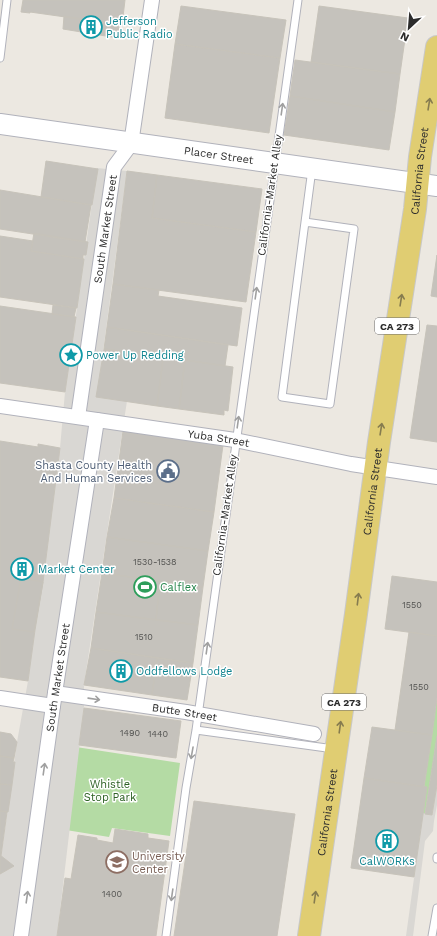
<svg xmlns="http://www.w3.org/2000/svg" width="437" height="936" viewBox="0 0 437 936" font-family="'Work Sans',sans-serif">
  <rect width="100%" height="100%" fill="#ece8e1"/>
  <path fill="#b4dba4" d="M437 698V736L425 814 423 813 424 787Z
    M76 747 180 763 170 836 112 828 109 837 66 830Z"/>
  <path fill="#d9d7d3" d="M97 168 127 171 97 397 127 401 84 685V708L57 936H0V865L17 742 28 681 60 448 65 392Z
    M437 785V805L434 821 433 831 425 841 413 936H406L423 813 432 815Z"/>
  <path fill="#c5c2bc" stroke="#c7c3ba" d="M23 0H125L122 25 30 12V13L21 12Z
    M181 6 286 20 280 58 175 44Z
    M319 6 408 18 400 74 311 62Z
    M64 16 119 25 118 38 63 29Z
    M175 44 280 58 269 133 165 118Z
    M295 60 400 74 395 112 290 96Z
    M290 96 395 112 389 150 284 135Z
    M46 161 98 169 92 205 41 197Z
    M127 171 157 175 152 218 256 232 246 302 113 284Z
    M157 175 262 189 256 232 152 218Z
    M0 190 91 205 85 242 0 229Z
    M34 233 88 242 86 255H83V259L31 251Z
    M0 236 33 241 31 251 84 259 77 308 0 297Z
    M437 255V297L431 296Z
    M113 284 159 290 158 296 242 308 237 346 107 327Z
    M53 305 76 308 74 317 52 314Z
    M0 306 76 317 65 392 0 383Z
    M427 325 437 326V442L410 438Z
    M107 327 228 345 225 366 185 360 179 409 157 406 163 359H162V357L104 349Z
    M104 349 162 357V359H163L157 406 96 397Z
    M185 360 233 367 228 411 224 410V415L179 409Z
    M123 431 223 445 214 512 114 498Z
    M0 441 38 447V444L60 448 43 582 35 630 28 681 0 677Z
    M114 498 214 512 208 551 107 537Z
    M107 537 208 551 203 587 102 573Z
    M102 573 160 581 156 620 96 612Z
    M392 576 437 582V636L385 629Z
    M21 578 43 582 34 632 12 629Z
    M160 581 203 587 198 625 156 620Z
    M96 612 198 625 193 663 91 648Z
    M409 632 437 636V698L432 735 395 730Z
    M91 648 157 658 152 695 84 685Z
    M157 658 193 663 187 700 152 695Z
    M84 708 181 721 176 758 79 745Z
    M372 727 432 735 424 787 364 778Z
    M0 732 11 734 17 742 14 758 0 756Z
    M437 736V785L432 815 425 814Z
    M0 756 14 758 13 762H15L12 785 0 784Z
    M364 778 427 787 414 877 351 868Z
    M0 784 12 785 8 812 0 811Z
    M194 801 295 814 277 936H174Z
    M0 811 7 812 1 856 0 855Z
    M115 829 148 834V838L169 841 156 936H57L65 878 71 879 78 835 97 838V840L113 843Z
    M0 855 14 866 0 874Z"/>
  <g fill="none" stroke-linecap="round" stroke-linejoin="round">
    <g stroke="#b1b2bb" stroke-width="9">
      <path id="lane" d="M0 58 7 0
        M305 222 354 229 330 404 282 397 305 222 312 169
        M196 730 334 749
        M437 857V859
        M166 936 186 788 196 730 298 0
        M432 936 437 908"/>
    </g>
    <g stroke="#b1b2bb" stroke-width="16">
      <g id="street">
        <path id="s1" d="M0 406 235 440 351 464 437 477"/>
        <path id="s2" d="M78 417 114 167 131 144 152 0"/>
        <path id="s3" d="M55 693 186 712 314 734"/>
        <path d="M0 698 53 706"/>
        <path id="s4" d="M21 936 53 706 97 420"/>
      </g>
    </g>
    <g stroke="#b1b2bb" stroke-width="22">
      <g id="secondary">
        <path id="s5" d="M0 124 437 186"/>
      </g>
    </g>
    <g stroke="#c8c8c8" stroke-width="24">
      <g id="primary">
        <path id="s6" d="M309 936 356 614 379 442 415 209 420 157 437 47"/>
      </g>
    </g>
    <use href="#lane" stroke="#fff" stroke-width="7"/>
    <use href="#street" stroke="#fff" stroke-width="14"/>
    <use href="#secondary" stroke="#fff" stroke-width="20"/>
    <use href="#primary" stroke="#e0cd72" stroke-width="22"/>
  </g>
  <defs><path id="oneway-shaft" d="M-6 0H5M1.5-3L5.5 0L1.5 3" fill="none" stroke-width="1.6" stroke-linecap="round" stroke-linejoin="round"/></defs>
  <g stroke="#867c4f">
    <use href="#oneway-shaft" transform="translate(429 104) rotate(-81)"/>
    <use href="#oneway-shaft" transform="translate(401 300) rotate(-81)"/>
    <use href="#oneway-shaft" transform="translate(381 429) rotate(-81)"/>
    <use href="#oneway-shaft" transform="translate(358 599) rotate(-83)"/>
    <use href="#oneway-shaft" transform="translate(340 727) rotate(-82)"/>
    <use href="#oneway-shaft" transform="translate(315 897) rotate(-82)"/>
  </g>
  <g stroke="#a0a0a0">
    <use href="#oneway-shaft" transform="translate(282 109) rotate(-82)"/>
    <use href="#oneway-shaft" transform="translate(256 293) rotate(-82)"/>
    <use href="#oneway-shaft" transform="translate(238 422) rotate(-82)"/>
    <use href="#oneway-shaft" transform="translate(207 648) rotate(-82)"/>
    <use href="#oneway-shaft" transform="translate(94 699) rotate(8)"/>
    <use href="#oneway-shaft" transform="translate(192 753) rotate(100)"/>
    <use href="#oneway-shaft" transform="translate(44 769) rotate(-82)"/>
    <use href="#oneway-shaft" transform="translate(172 895) rotate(98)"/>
    <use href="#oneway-shaft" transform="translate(27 897) rotate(-82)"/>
  </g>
  <defs>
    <g id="building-ring" transform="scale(1.15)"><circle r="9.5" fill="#fff" stroke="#0f9aa8" stroke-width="1.5"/><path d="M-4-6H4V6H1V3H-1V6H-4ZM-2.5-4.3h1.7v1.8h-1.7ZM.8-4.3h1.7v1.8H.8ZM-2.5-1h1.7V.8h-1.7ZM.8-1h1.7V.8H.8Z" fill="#0f9aa8"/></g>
    <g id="sight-ring" transform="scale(1.15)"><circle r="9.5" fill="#fff" stroke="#0f9aa8" stroke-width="1.5"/><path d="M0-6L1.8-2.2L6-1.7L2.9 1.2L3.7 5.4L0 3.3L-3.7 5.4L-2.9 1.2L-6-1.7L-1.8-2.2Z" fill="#0f9aa8"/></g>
    <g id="civic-ring" transform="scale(1.15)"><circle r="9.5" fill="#fff" stroke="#5c6f8a" stroke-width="1.5"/><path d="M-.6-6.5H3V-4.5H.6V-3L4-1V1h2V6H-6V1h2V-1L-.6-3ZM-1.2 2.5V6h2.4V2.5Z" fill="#5c6f8a"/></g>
    <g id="stadium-ring" transform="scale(1.15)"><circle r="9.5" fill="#fff" stroke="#2e9e5b" stroke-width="1.5"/><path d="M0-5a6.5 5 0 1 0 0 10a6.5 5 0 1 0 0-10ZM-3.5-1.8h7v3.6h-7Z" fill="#2e9e5b"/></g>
    <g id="university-ring" transform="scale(1.15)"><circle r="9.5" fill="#fff" stroke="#8d6e63" stroke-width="1.5"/><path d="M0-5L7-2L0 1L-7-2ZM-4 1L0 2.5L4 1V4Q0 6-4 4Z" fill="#8d6e63"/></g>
  </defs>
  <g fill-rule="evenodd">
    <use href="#building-ring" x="91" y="27"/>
    <use href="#sight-ring" x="71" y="355"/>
    <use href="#civic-ring" x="168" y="471"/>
    <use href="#building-ring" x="22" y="569"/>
    <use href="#stadium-ring" x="145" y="587"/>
    <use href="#building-ring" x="121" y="671"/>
    <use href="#building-ring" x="387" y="841"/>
    <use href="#university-ring" x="117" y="862"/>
  </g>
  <g text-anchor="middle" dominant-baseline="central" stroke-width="3" stroke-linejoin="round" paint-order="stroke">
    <g font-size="9" fill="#525250">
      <text x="155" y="562">1530-1538</text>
      <text x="412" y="605">1550</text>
      <text x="144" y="637">1510</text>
      <text x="419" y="687">1550</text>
      <text x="130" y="733">1490</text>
      <text x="158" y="734">1440</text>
      <text x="112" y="894">1400</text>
    </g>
    <g fill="#fff" stroke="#6b6b6b" stroke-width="1">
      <rect x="375" y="318" width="44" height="16" rx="3"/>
      <rect x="322" y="694" width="44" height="16" rx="3"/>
    </g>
    <g font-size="10" font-weight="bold" fill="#2c2c2c">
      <text x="397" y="326">CA 273</text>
      <text x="344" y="702">CA 273</text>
    </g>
    <g font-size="11" fill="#0d838f" stroke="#fff" text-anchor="start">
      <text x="106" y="21">Jefferson<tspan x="106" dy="13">Public Radio</tspan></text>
      <text x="86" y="355">Power Up Redding</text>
      <text x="38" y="569">Market Center</text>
      <text x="136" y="671">Oddfellows Lodge</text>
      <text x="387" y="861" text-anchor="middle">CalWORKs</text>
    </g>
    <g font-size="11" fill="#2c2c2c" stroke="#fff">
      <text stroke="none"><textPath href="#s5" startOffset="221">Placer Street</textPath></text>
      <text stroke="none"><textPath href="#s6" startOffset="773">California Street</textPath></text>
      <text transform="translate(270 195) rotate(-82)">California-Market Alley</text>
      <text stroke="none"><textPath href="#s2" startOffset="190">South Market Street</textPath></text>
      <text stroke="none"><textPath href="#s1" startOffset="221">Yuba Street</textPath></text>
      <text stroke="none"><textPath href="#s6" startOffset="449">California Street</textPath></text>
      <text transform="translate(225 515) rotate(-82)">California-Market Alley</text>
      <text stroke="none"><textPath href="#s4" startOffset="261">South Market Street</textPath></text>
      <text stroke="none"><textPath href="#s3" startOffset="131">Butte Street</textPath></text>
      <text stroke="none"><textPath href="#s6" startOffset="125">California Street</textPath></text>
    </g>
    <g font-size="11" fill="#4e5e75" stroke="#fff" text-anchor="end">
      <text x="152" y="465">Shasta County Health<tspan x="152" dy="13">And Human Services</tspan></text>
    </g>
    <g font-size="11" fill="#27864d" stroke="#fff" text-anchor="start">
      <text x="160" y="587">Calflex</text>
    </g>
    <g font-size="11" fill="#2d6124" stroke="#fff">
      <text x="110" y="784">Whistle<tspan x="110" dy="13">Stop Park</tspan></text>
    </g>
    <g font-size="11" fill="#785e54" stroke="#fff" text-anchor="start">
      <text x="132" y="856">University<tspan x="132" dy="13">Center</tspan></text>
    </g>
  </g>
  <g transform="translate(409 28) rotate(206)" stroke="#ffffff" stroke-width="3" paint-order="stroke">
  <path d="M0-3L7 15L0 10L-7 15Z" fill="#2c2c2c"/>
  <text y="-6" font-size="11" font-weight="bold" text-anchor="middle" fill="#2c2c2c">N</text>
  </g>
</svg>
